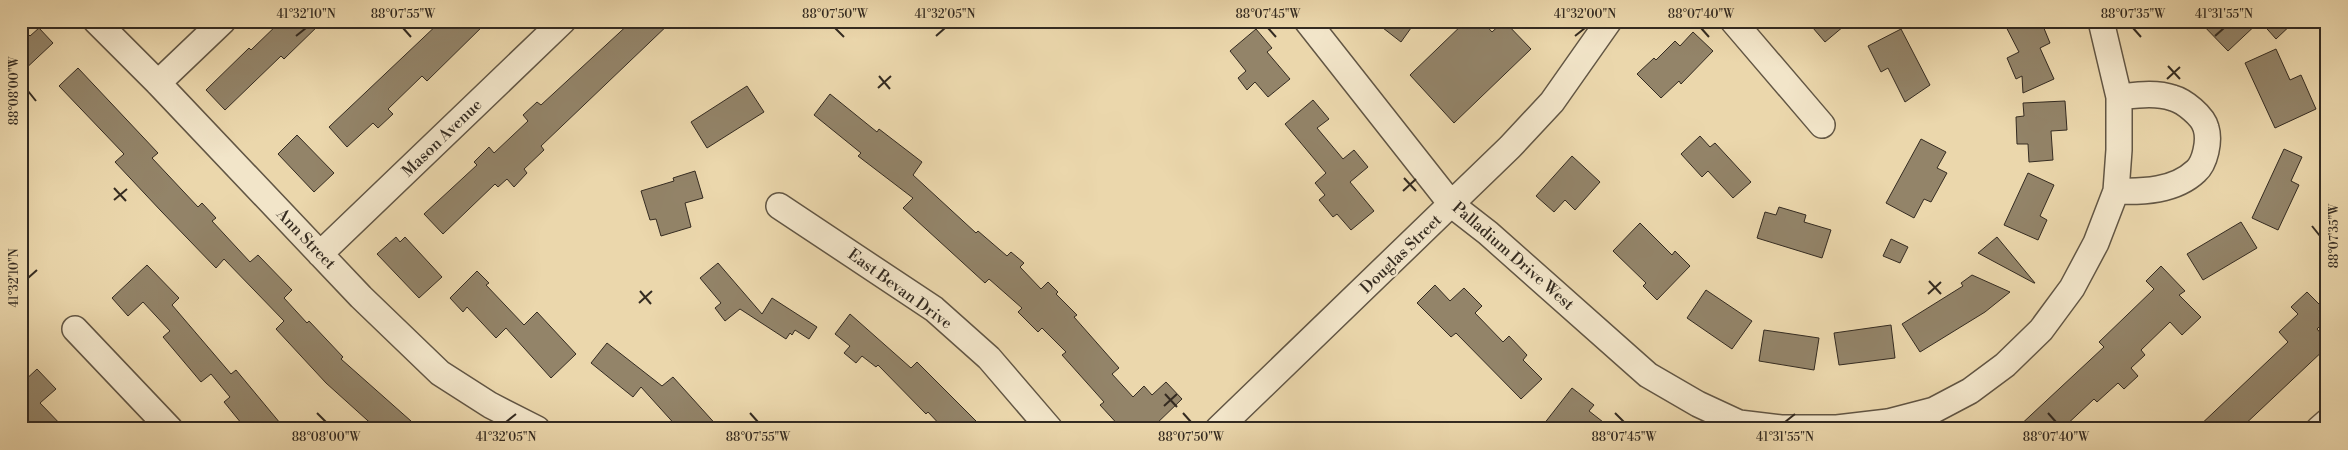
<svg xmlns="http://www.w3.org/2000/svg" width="2348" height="450" viewBox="0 0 2348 450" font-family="'Libre Bodoni',serif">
  <rect width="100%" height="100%" fill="#ebd7ac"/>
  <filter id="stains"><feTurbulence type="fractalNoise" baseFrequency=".004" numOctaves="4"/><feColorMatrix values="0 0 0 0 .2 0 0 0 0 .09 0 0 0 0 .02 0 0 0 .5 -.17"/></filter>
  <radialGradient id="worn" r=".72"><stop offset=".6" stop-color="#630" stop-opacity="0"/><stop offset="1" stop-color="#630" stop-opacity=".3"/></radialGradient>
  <path fill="#938469" stroke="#342b21" d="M281 21H323L284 59 281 56 225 110 206 90 249 48 251 50Z
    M441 21H488L427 81 422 76 388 109 393 114 378 128 373 123 347 147 329 127Z
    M632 21H672L541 146 544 150 524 169 527 173 514 187 507 179 498 187 495 184 443 234 424 214 477 165 474 162 489 147 494 153 528 121 523 115 537 102 541 105Z
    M1374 21H1416L1401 42Z
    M1466 21H1482L1492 32 1504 21 1531 49 1454 123 1410 75Z
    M1821 21H1850L1825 42 1813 28Z
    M2003 21H2041L2050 43 2040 48 2054 79 2023 93 2022 76 2016 79 2007 58 2019 52Z
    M2199 21H2260L2228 51Z
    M2260 21H2295L2276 39Z
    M21 27 30 36 39 28 53 43 21 73Z
    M1256 29 1272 48 1267 52 1290 79 1268 97 1255 82 1247 90 1238 78 1246 71 1230 51Z
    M1901 29 1930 85 1905 102 1888 68 1881 72 1868 46Z
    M1693 32 1713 51 1681 84 1679 81 1661 98 1637 74 1654 58 1656 60 1675 41 1680 46Z
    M2276 49 2290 80 2301 75 2316 109 2275 128 2245 63Z
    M78 68 158 153 152 158 198 207 202 203 216 218 212 221 250 262 258 255 292 290 284 298 307 323 309 321 343 357 341 359 420 429H377L326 383 276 329 284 321 224 259 216 268 161 211 115 162 124 154 59 86Z
    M747 86 764 112 707 148 691 122Z
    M830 94 877 132 879 129 922 162 913 175 976 233 978 231 1007 256 1011 252 1024 263 1020 267 1041 289 1048 282 1058 292 1056 294 1077 315 1074 317 1119 368 1112 374 1133 397 1144 386 1152 395 1166 382 1182 399 1151 429H1122L1100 405 1104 402 1062 355 1066 352 1042 328 1038 332 1018 312 1022 308 989 279 985 283 903 208 913 198 858 156 861 153 814 115Z
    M1313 100 1329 119 1317 128 1343 159 1354 150 1368 167 1350 182 1374 211 1351 230 1337 214 1333 217 1319 200 1325 195 1315 183 1326 173 1285 124Z
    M2065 101 2067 130 2051 131 2053 160 2029 162 2028 144H2017L2016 117 2024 116 2023 103Z
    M297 135 334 173 314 192 278 154Z
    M1700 136 1710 147 1715 143 1751 182 1733 198 1708 171 1702 177 1681 154Z
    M1921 139 1946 152 1937 168 1947 173 1931 202 1924 199 1914 218 1886 203Z
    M2284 149 2302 157 2291 181 2299 185 2278 230 2252 218Z
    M1572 156 1600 182 1575 210 1565 200 1554 212 1536 196Z
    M695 171 703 198 685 203 691 227 661 236 656 219 650 220 641 191 674 181 673 178Z
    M2028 173 2054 185 2040 216 2047 220 2038 240 2004 225Z
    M1779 207 1806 215 1804 222 1831 230 1822 258 1757 238 1765 212 1776 215Z
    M2241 222 2257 248 2203 280 2187 254Z
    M1640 223 1672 255 1675 251 1690 266 1657 300 1643 286 1646 283 1613 251Z
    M396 237 400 242 405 237 442 277 419 298 377 254Z
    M1997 237 2035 283H2034L1978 253Z
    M1891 239 1908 247 1900 263 1883 256Z
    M718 263 762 314 772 298 817 327 809 339 795 330 792 335 790 333 786 339 740 309 725 321 715 308 721 303 700 278Z
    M147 265 179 298 172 305 231 374 236 370 285 429H246L224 402 230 397 211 374 201 382 163 337 170 331 143 302 128 316 112 298Z
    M2161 266 2185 291 2179 295 2201 317 2182 335 2170 322 2141 350 2145 355 2131 368 2138 376 2124 389 2118 383 2097 402 2094 399 2062 429H2016L2104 347 2099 342 2154 289 2146 281Z
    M477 271 489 283 486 285 524 325 537 312 576 354 551 378 506 328 496 338 467 307 463 312 450 298Z
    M1972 275 2010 292 1985 312 1920 352 1902 324 1963 286 1961 283Z
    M1435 285 1450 301 1464 288 1482 306 1475 313 1503 342 1509 336 1527 355 1523 360 1542 379 1521 399 1456 333 1451 337 1417 303Z
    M1706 290 1752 321 1732 349 1687 318Z
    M2307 292 2327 312V319L2317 329 2327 340V347L2240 429H2196L2288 342 2279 332 2298 314 2291 307Z
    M850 314 911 368 917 362 984 429H944L928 412 926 414 878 365 876 367 862 356 856 363 844 353 850 346 835 334Z
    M1891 325 1895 358 1839 365 1834 333Z
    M1764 330 1819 338 1814 370 1759 361Z
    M607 343 662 386 673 377 720 429H679L641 387 633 397 591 363Z
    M37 369 56 389 40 403 65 429H32L21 417V384Z
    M1572 388 1594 405 1589 411 1612 429H1540Z"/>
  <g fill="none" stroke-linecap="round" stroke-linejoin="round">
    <g stroke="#625644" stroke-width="28">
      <path id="minor" d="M96 21 158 83 361 297 440 373 490 405 537 429
        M1307 21 1452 205 1488 233 1648 375 1698 404 1739 423 1781 428H1837L1888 422 1934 410 1970 391 2005 365 2041 330 2072 288 2096 243 2116 191 2119 150V97L2101 21
        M1733 21 1822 125
        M158 83 223 21
        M2116 191C2143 192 2175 191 2196 171 2205 163 2210 141 2206 128 2203 116 2184 101 2173 98 2156 92 2137 95 2119 97
        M779 206 934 309 989 358 1050 429
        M320 254 563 21
        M75 329 170 429
        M1218 429 1510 147 1552 102 1609 21
        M2319 429 2327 422"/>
    </g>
    <use href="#minor" stroke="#f2e5c9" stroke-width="25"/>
  </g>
  <path fill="none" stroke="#342b21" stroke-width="2" d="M403 28 411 37M835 28 844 37M1268 28 1276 37M1701 28 1709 37M2133 28 2141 37M296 36 306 28M936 36 945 28M1575 36 1585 28M2215 36 2224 28M2168 66 2180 79M879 76 890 89M2167 79 2180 67M878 88 891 76M28 91 36 101M1404 178 1416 191M114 188 126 201M1403 191 1416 179M114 200 127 189M2312 226 2320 236M28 278 37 270M1929 281 1941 294M640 291 651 304M1928 294 1941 282M639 303 652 291M1165 394 1177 407M1164 406 1177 394M317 413 326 422M750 413 758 422M1183 413 1191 422M1615 413 1624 422M2048 413 2056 422M506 422 516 414M1785 422 1795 414"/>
  <g text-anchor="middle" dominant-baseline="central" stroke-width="4.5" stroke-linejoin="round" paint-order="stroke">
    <g font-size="16" fill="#342b21" stroke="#f2e5c9">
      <text transform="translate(442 138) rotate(-44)">Mason Avenue</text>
      <text transform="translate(306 239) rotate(46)">Ann Street</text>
      <text transform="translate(1401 254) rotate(-44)">Douglas Street</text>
      <text transform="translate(1513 256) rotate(41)">Palladium Drive West</text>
      <text transform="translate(900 289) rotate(36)">East Bevan Drive</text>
    </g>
  </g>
  <rect width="2348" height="450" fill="none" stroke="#ebd7ac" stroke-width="55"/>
  <rect x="28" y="28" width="2292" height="394" fill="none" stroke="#342b21" stroke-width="2"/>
  <g font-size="12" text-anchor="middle" fill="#342b21">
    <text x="306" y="18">41°32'10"N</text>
    <text x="403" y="18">88°07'55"W</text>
    <text x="835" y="18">88°07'50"W</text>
    <text x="945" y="18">41°32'05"N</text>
    <text x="1268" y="18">88°07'45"W</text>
    <text x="1585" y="18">41°32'00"N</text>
    <text x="1701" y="18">88°07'40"W</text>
    <text x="2133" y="18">88°07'35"W</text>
    <text x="2224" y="18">41°31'55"N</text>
    <text transform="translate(14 91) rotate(-90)" y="4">88°08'00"W</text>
    <text transform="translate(2334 236) rotate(-90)" y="4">88°07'35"W</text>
    <text transform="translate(14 278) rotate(-90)" y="4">41°32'10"N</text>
    <text x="326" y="441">88°08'00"W</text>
    <text x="506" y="441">41°32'05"N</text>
    <text x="758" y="441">88°07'55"W</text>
    <text x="1191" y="441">88°07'50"W</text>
    <text x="1624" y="441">88°07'45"W</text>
    <text x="1785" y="441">41°31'55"N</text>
    <text x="2056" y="441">88°07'40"W</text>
  </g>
  <rect width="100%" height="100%" filter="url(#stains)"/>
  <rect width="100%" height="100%" fill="url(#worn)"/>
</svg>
